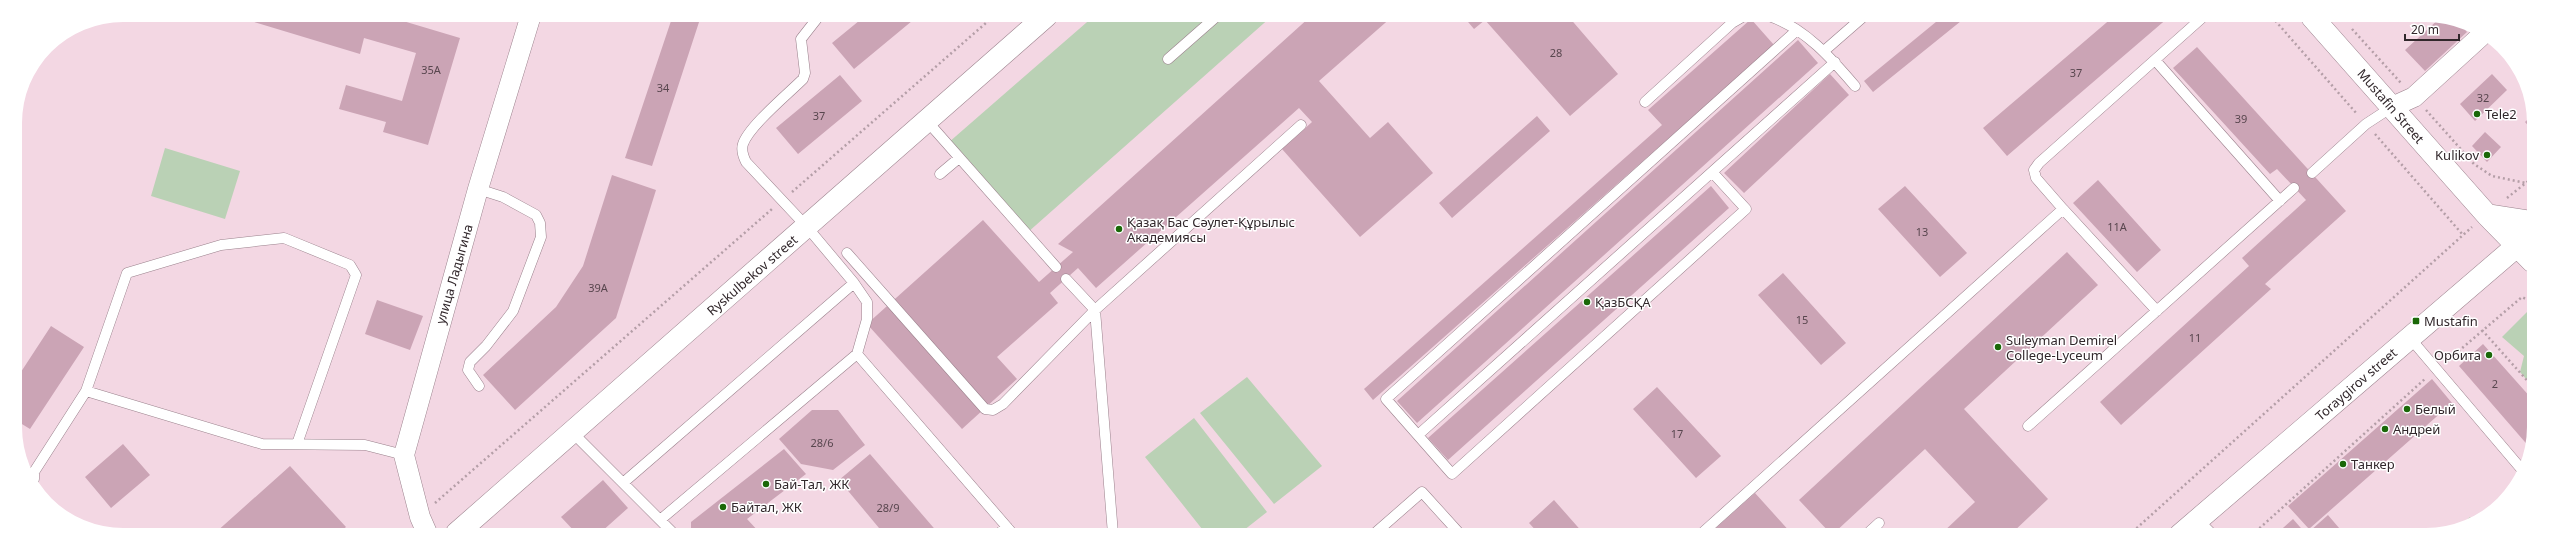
<svg xmlns="http://www.w3.org/2000/svg" width="2549" height="550" viewBox="0 0 2549 550" font-family="'Noto Sans',sans-serif">
  <rect width="100%" height="100%" fill="#f3d7e3"/>
  <path fill="#bad1b5" d="M1094 16H1272L1027 233 948 143Z
    M165 148 240 171 225 219 151 196Z
    M2532 307V386L2520 372 2524 356 2502 337Z
    M1247 377 1322 466 1274 504 1200 413Z
    M1194 418 1267 512 1239 534H1206L1145 457Z
    M2470 517 2475 522 2456 529Z"/>
  <path fill="#cba4b5" d="M231 15H383L460 38 428 145 383 132 386 122 339 109 346 85 402 101 416 53 364 38 360 54Z
    M673 15 701 16 652 166 625 158Z
    M865 16H918L854 69 832 43Z
    M1311 16H1393L1319 81 1370 138 1388 122 1433 173 1360 237 1282 149 1312 122 1299 108 1096 288 1078 268 1050 293 1058 303 997 357 1017 379 962 429 867 324 983 220 1039 282 1073 252 1058 244Z
    M1463 16H1568L1618 74 1570 116 1485 20 1474 29Z
    M1942 17H1966L1873 92 1864 81Z
    M2113 17H2169L2007 156 1983 128Z
    M2441 17H2447L2460 24 2467 32 2425 71 2405 50Z
    M1751 19 1774 45 1373 400 1364 389 1662 125 1648 110Z
    M1798 40 1818 63 1417 423 1397 401Z
    M2494 43 2502 47 2508 58Z
    M2197 47 2346 211 2265 284 2271 289 2121 425 2100 402 2249 266 2242 258 2306 200 2277 169 2270 174 2173 68Z
    M1830 74 1849 95 1744 193 1724 173Z
    M2492 74 2507 90 2475 121 2460 104Z
    M840 75 862 101 798 154 776 128Z
    M2532 115V130L2525 122Z
    M1537 116 1550 131 1452 218 1439 203Z
    M2485 132 2501 147 2487 162 2472 146Z
    M612 175 656 190 616 318 515 410 483 375 556 307 583 266Z
    M2098 180 2161 250 2137 272 2073 203Z
    M1711 186 1729 208 1448 460 1428 438Z
    M1905 186 1967 253 1940 277 1878 209Z
    M2067 252 2098 285 1964 409 2048 499 2011 534H1941L1975 502 1925 449 1833 534H1831L1799 500Z
    M1783 273 1846 343 1821 365 1758 295Z
    M377 300 423 316 410 350 365 334Z
    M51 326 84 347 30 429 17 421V378Z
    M2483 344 2532 399 2531 449 2459 366Z
    M2432 379 2452 403 2309 529 2288 506Z
    M1657 387 1721 456 1696 478 1633 409Z
    M812 410H838L865 445 833 470 801 464 779 439Z
    M123 444 150 475 111 508 85 477Z
    M784 449 806 474 747 519 760 533H691V522Z
    M870 454 939 534H884L839 480Z
    M290 466 346 527 339 533H215Z
    M603 480 628 508 600 533H576L561 517Z
    M1755 493 1792 534H1709Z
    M1554 500 1584 534H1539L1529 523Z
    M2328 515 2345 535H2313L2310 531Z
    M2293 519 2307 535H2275Z"/>
  <g fill="none" stroke-linecap="round" stroke-linejoin="round">
    <g stroke="#9a818c" stroke-width="11">
      <path id="lane" d="M819 16 801 39 805 73 803 79C788 94 749 126 743 144 741 150 743 156 746 162L807 227 854 283 867 302V319L857 354
        M1769 16C1805 28 1832 59 1855 86
        M1824 51 1863 17
        M1168 59 1217 16
        M2155 60 2280 201
        M1645 102 1732 23 1744 16
        M927 121 1056 267
        M1713 173 1746 209 1452 474 1386 399 1796 31
        M2312 173 2366 124 2392 107
        M940 174 959 158
        M478 189 503 197 536 215 540 223 541 237 513 311 486 346 470 362 468 370 479 386
        M2063 209 2036 178 2034 170 2039 163 2203 17
        M847 253 985 409 993 410 1003 404 1095 310
        M1066 279 1095 310 1301 125
        M1095 310 1113 534
        M2410 338 2523 471
        M86 391 127 273 221 245 284 238 350 265 356 275 297 444
        M2028 426 2294 188
        M573 433 660 520 857 354 1013 534
        M1418 435 1835 62
        M34 479V472L86 391 262 444 365 445 404 455
        M623 483 854 283
        M660 520 673 533
        M2198 520 2213 535
        M998 534 1007 527
        M1374 534 1422 492 1460 534
        M1701 534 2063 209 2157 311
        M1867 534 1879 523"/>
    </g>
    <g stroke="#9a818c" stroke-width="21">
      <path id="street" d="M2392 107 2414 97 2481 36
        M427 533 420 517 404 455 478 189 531 15"/>
    </g>
    <g stroke="#9a818c" stroke-width="23">
      <path id="secondary" d="M2312 17 2487 215 2532 261
        M2487 215 2532 222
        M457 533 1046 16
        M2180 535 2532 233"/>
    </g>
    <path stroke="#b49ea7" stroke-width="2.5" stroke-dasharray="2 3" stroke-linecap="butt" d="M2272 17 2357 114
      M2352 29 2401 83
      M2426 110 2474 164 2492 176 2526 183
      M2375 134 2463 235
      M792 192 994 16
      M2507 198 2532 178
      M2482 330 2532 386
      M2447 361 2522 297 2532 302
      M435 503 772 209
      M2129 535 2472 227
      M2252 535 2426 378"/>
    <use href="#lane" stroke="#fff" stroke-width="10"/>
    <use href="#street" stroke="#fff" stroke-width="20"/>
    <use href="#secondary" stroke="#fff" stroke-width="22"/>
  </g>
  <g fill="#1a6808" stroke="#fff" stroke-width="1.5">
    <circle cx="2477" cy="114" r="4"/>
    <circle cx="2487" cy="155" r="4"/>
    <circle cx="1119" cy="229" r="4"/>
    <circle cx="1587" cy="302" r="4"/>
    <rect x="2412" y="317" width="8" height="8" rx="2"/>
    <circle cx="1998" cy="347" r="4"/>
    <circle cx="2489" cy="355" r="4"/>
    <circle cx="2407" cy="409" r="4"/>
    <circle cx="2385" cy="429" r="4"/>
    <circle cx="2343" cy="464" r="4"/>
    <circle cx="766" cy="484" r="4"/>
    <circle cx="723" cy="507" r="4"/>
  </g>
  <g text-anchor="middle" dominant-baseline="central" stroke-width="3" stroke-linejoin="round" paint-order="stroke">
    <g font-size="11" fill="#58464e">
      <text x="1556" y="52">28</text>
      <text x="431" y="69">35А</text>
      <text x="2076" y="72">37</text>
      <text x="663" y="87">34</text>
      <text x="2483" y="97">32</text>
      <text x="819" y="115">37</text>
      <text x="2241" y="118">39</text>
      <text x="2117" y="226">11А</text>
      <text x="1922" y="231">13</text>
      <text x="598" y="287">39А</text>
      <text x="1802" y="319">15</text>
      <text x="2195" y="337">11</text>
      <text x="2495" y="383">2</text>
      <text x="1677" y="433">17</text>
      <text x="822" y="442">28/6</text>
      <text x="888" y="507">28/9</text>
    </g>
    <g font-size="13" fill="#31272b" stroke="#fff">
      <text transform="translate(2391 106) rotate(49)">Mustafin Street</text>
      <text transform="translate(454 274) rotate(-74)">улица Ладыгина</text>
      <text transform="translate(752 275) rotate(-41)">Ryskulbekov street</text>
      <text transform="translate(2356 384) rotate(-41)">Toraygirov street</text>
    </g>
    <g font-size="13" fill="#31272b" stroke="#fff" text-anchor="start">
      <text x="2485" y="114">Tele2</text>
      <text x="2479" y="155" text-anchor="end">Kulikov</text>
      <text x="1127" y="222">Қазақ Бас Сәулет-Құрылыс<tspan x="1127" dy="15">Академиясы</tspan></text>
      <text x="1595" y="302">ҚазБСҚА</text>
      <text x="2424" y="321">Mustafin</text>
      <text x="2006" y="340">Suleyman Demirel<tspan x="2006" dy="15">College-Lyceum</tspan></text>
      <text x="2481" y="355" text-anchor="end">Орбита</text>
      <text x="2415" y="409">Белый</text>
      <text x="2393" y="429">Андрей</text>
      <text x="2351" y="464">Танкер</text>
      <text x="774" y="484">Бай-Тал, ЖК</text>
      <text x="731" y="507">Байтал, ЖК</text>
    </g>
  </g>
  <path d="M0 0H2549V550H0ZM123 22H2426A101 101 0 0 1 2527 123V427A101 101 0 0 1 2426 528H123A101 101 0 0 1 22 427V123A101 101 0 0 1 123 22Z" fill="#fff" fill-rule="evenodd"/>
  <path d="M2405 34v6h54v-6" fill="none" stroke="#31272b" stroke-width="2"/>
  <text x="2411" y="34" font-size="12" fill="#31272b" stroke="#ffffff" stroke-width="3" paint-order="stroke">20 m</text>
</svg>
